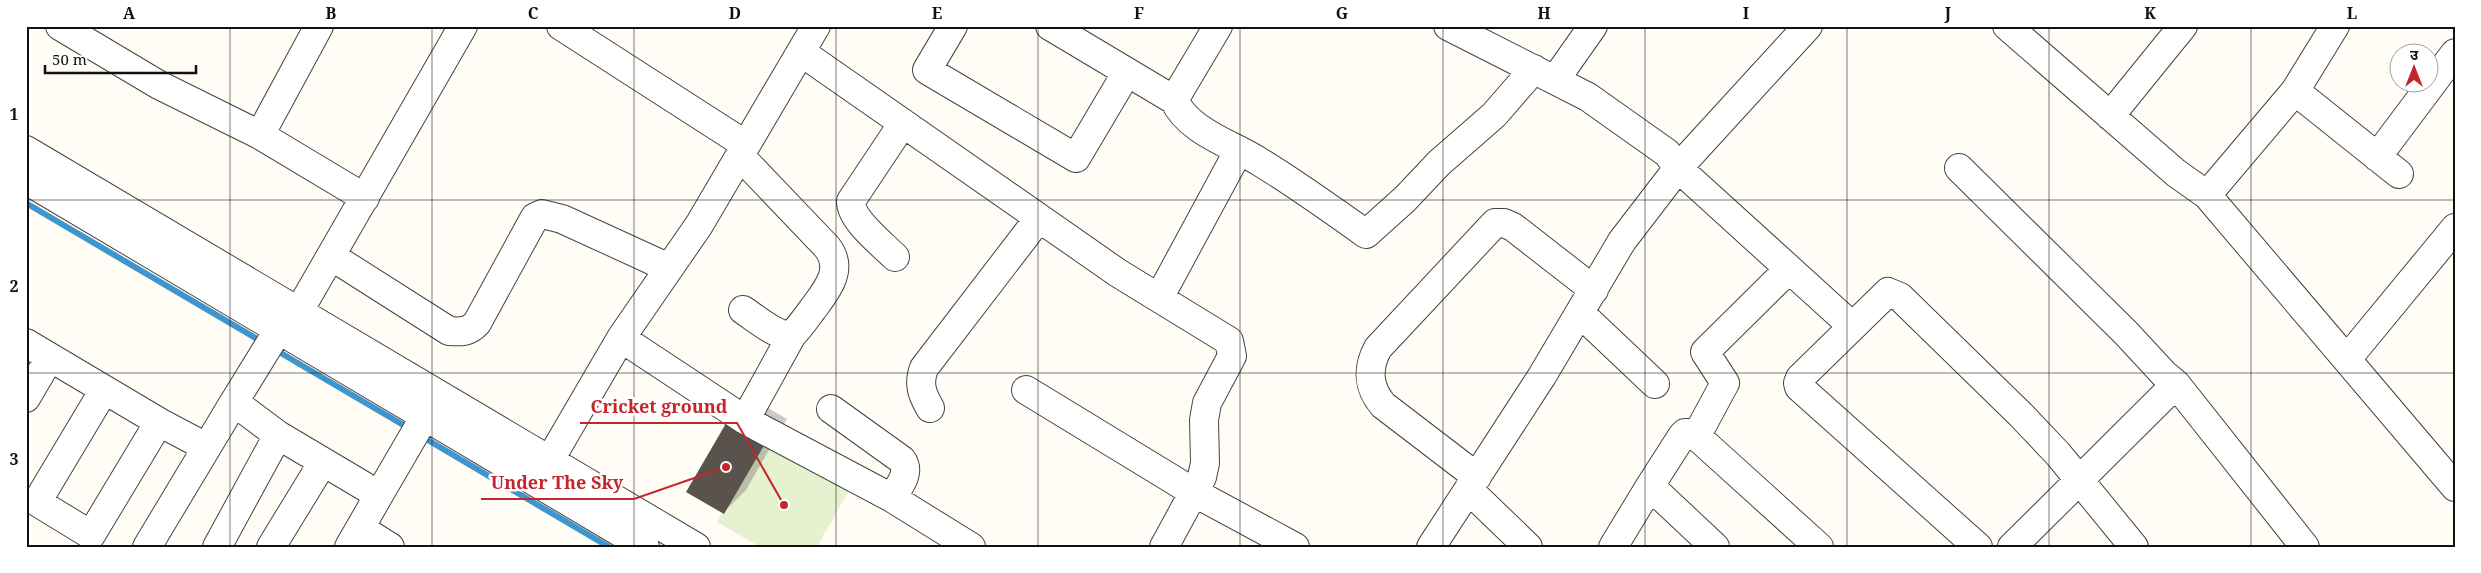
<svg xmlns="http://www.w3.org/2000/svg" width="2481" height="573" viewBox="0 0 2481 573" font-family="'Noto Serif','Noto Sans Devanagari',serif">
  <rect width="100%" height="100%" fill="#fffdf5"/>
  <path fill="#e6f2cf" d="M767 438 851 487 817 547H760L717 522Z"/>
  <path fill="#0003" d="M751 398 787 419 746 490 724 512Z"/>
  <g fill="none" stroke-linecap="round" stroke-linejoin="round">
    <path stroke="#3f96cf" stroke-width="6" d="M26 203 264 343
      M274 349 410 429
      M421 436 609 547"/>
  </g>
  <path fill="#5a524d" d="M728 420 766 442 724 514 686 492Z"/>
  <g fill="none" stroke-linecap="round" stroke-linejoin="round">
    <g stroke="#444" stroke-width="30">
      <path id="minor" d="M60 26 159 85 260 135 319 26
        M561 26 746 145
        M953 26 927 70 1076 158 1127 72
        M1050 26 1174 100
        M1218 26 1174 100C1189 132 1232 144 1260 162 1296 184 1331 209 1366 234L1405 199 1439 163 1494 115 1534 69
        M1448 26 1588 97 1667 153 1678 168 1852 326
        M2007 26 2176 173 2207 195 2455 487
        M801 52 1118 273 1229 341 1232 356 1207 403 1204 420 1205 463 1202 477 1164 547
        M1555 80 1593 26
        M2295 91 2399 174
        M2110 116 2183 26
        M260 135 365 198
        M26 150 696 547
        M740 156 827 247C845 270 826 291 812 310 806 318 800 327 792 335 780 339 754 317 743 310
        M2377 157 2455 53
        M1959 168 2126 333 2164 374 2176 384 2305 547
        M26 180 645 547
        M2207 195 2295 91 2335 26
        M331 256 449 331C461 332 469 332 477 323L535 217 542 214 562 219 669 268
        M895 257C882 244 850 219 851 201L903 123
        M1159 298 1239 150
        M299 311 463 26
        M1580 313 1655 384
        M621 338 745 420 892 498 971 547
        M26 343 159 422 91 535 37 502 104 390
        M2347 359 2455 228
        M1026 390 1195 493 1295 547
        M26 398 50 357
        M234 402 279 329
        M930 408C922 394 918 384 924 368L1039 218
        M831 409 902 460C911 473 899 486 892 498
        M745 420 792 335
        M159 422 206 447
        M278 435 379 495 425 416
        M1697 435 1725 383 1705 352 1788 270
        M541 475 621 338 699 225 816 26
        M1477 477 1383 405C1368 387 1367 368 1378 348L1495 223H1504L1513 227 1594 290
        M1650 486 1682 436 1685 433H1693L1819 547
        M1469 490 1528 547
        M360 528 390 547
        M147 547 234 402 278 435 217 547
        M271 547 323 462
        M349 547 379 495
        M1431 547 1542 376 1622 241 1678 168 1808 26
        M1613 547 1650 486 1715 547
        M1978 547 1799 387 1798 383 1800 378 1888 292 1900 297 2021 415 2058 454 2134 547
        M2012 547 2176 384"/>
    </g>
    <use href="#minor" stroke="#fff" stroke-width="28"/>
  </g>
  <path fill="none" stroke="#111" stroke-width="1" stroke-opacity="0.55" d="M230 26V547M432 26V547M634 26V547M836 26V547M1038 26V547M1240 26V547M1443 26V547M1645 26V547M1847 26V547M2049 26V547M2251 26V547M26 200H2455M26 373H2455"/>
  <path fill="none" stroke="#c4262e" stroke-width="2" d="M784 505L737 423H580M726 467L634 499H481"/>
  <g fill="#c4262e" stroke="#fff" stroke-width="2">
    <circle cx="784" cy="505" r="5"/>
    <circle cx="726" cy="467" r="5"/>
  </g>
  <g font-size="18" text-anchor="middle" font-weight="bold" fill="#c4262e" stroke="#fff" stroke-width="5" stroke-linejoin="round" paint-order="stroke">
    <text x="659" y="413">Cricket ground</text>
    <text x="557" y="489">Under The Sky</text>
  </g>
  <rect width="2481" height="573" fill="none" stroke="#ffffff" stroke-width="55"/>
  <g transform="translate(2414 68)"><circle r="24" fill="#ffffff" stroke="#a0a0a0"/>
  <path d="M0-4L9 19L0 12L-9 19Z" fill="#c4262e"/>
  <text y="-8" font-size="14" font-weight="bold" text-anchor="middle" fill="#111111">उ</text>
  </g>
  <path d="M45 65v8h151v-8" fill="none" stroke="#111111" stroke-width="2.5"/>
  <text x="52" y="65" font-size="15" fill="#111111" stroke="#ffffff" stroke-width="4" paint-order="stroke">50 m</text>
  <rect x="28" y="28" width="2426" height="518" fill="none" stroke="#111" stroke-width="2"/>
  <g font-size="16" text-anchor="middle" font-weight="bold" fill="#111">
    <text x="129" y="19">A</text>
    <text x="331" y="19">B</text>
    <text x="533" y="19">C</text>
    <text x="735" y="19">D</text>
    <text x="937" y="19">E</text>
    <text x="1139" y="19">F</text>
    <text x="1342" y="19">G</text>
    <text x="1544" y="19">H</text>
    <text x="1746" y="19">I</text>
    <text x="1948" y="19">J</text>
    <text x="2150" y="19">K</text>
    <text x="2352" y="19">L</text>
    <text x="14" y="120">1</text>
    <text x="14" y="292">2</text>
    <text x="14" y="465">3</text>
  </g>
</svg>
